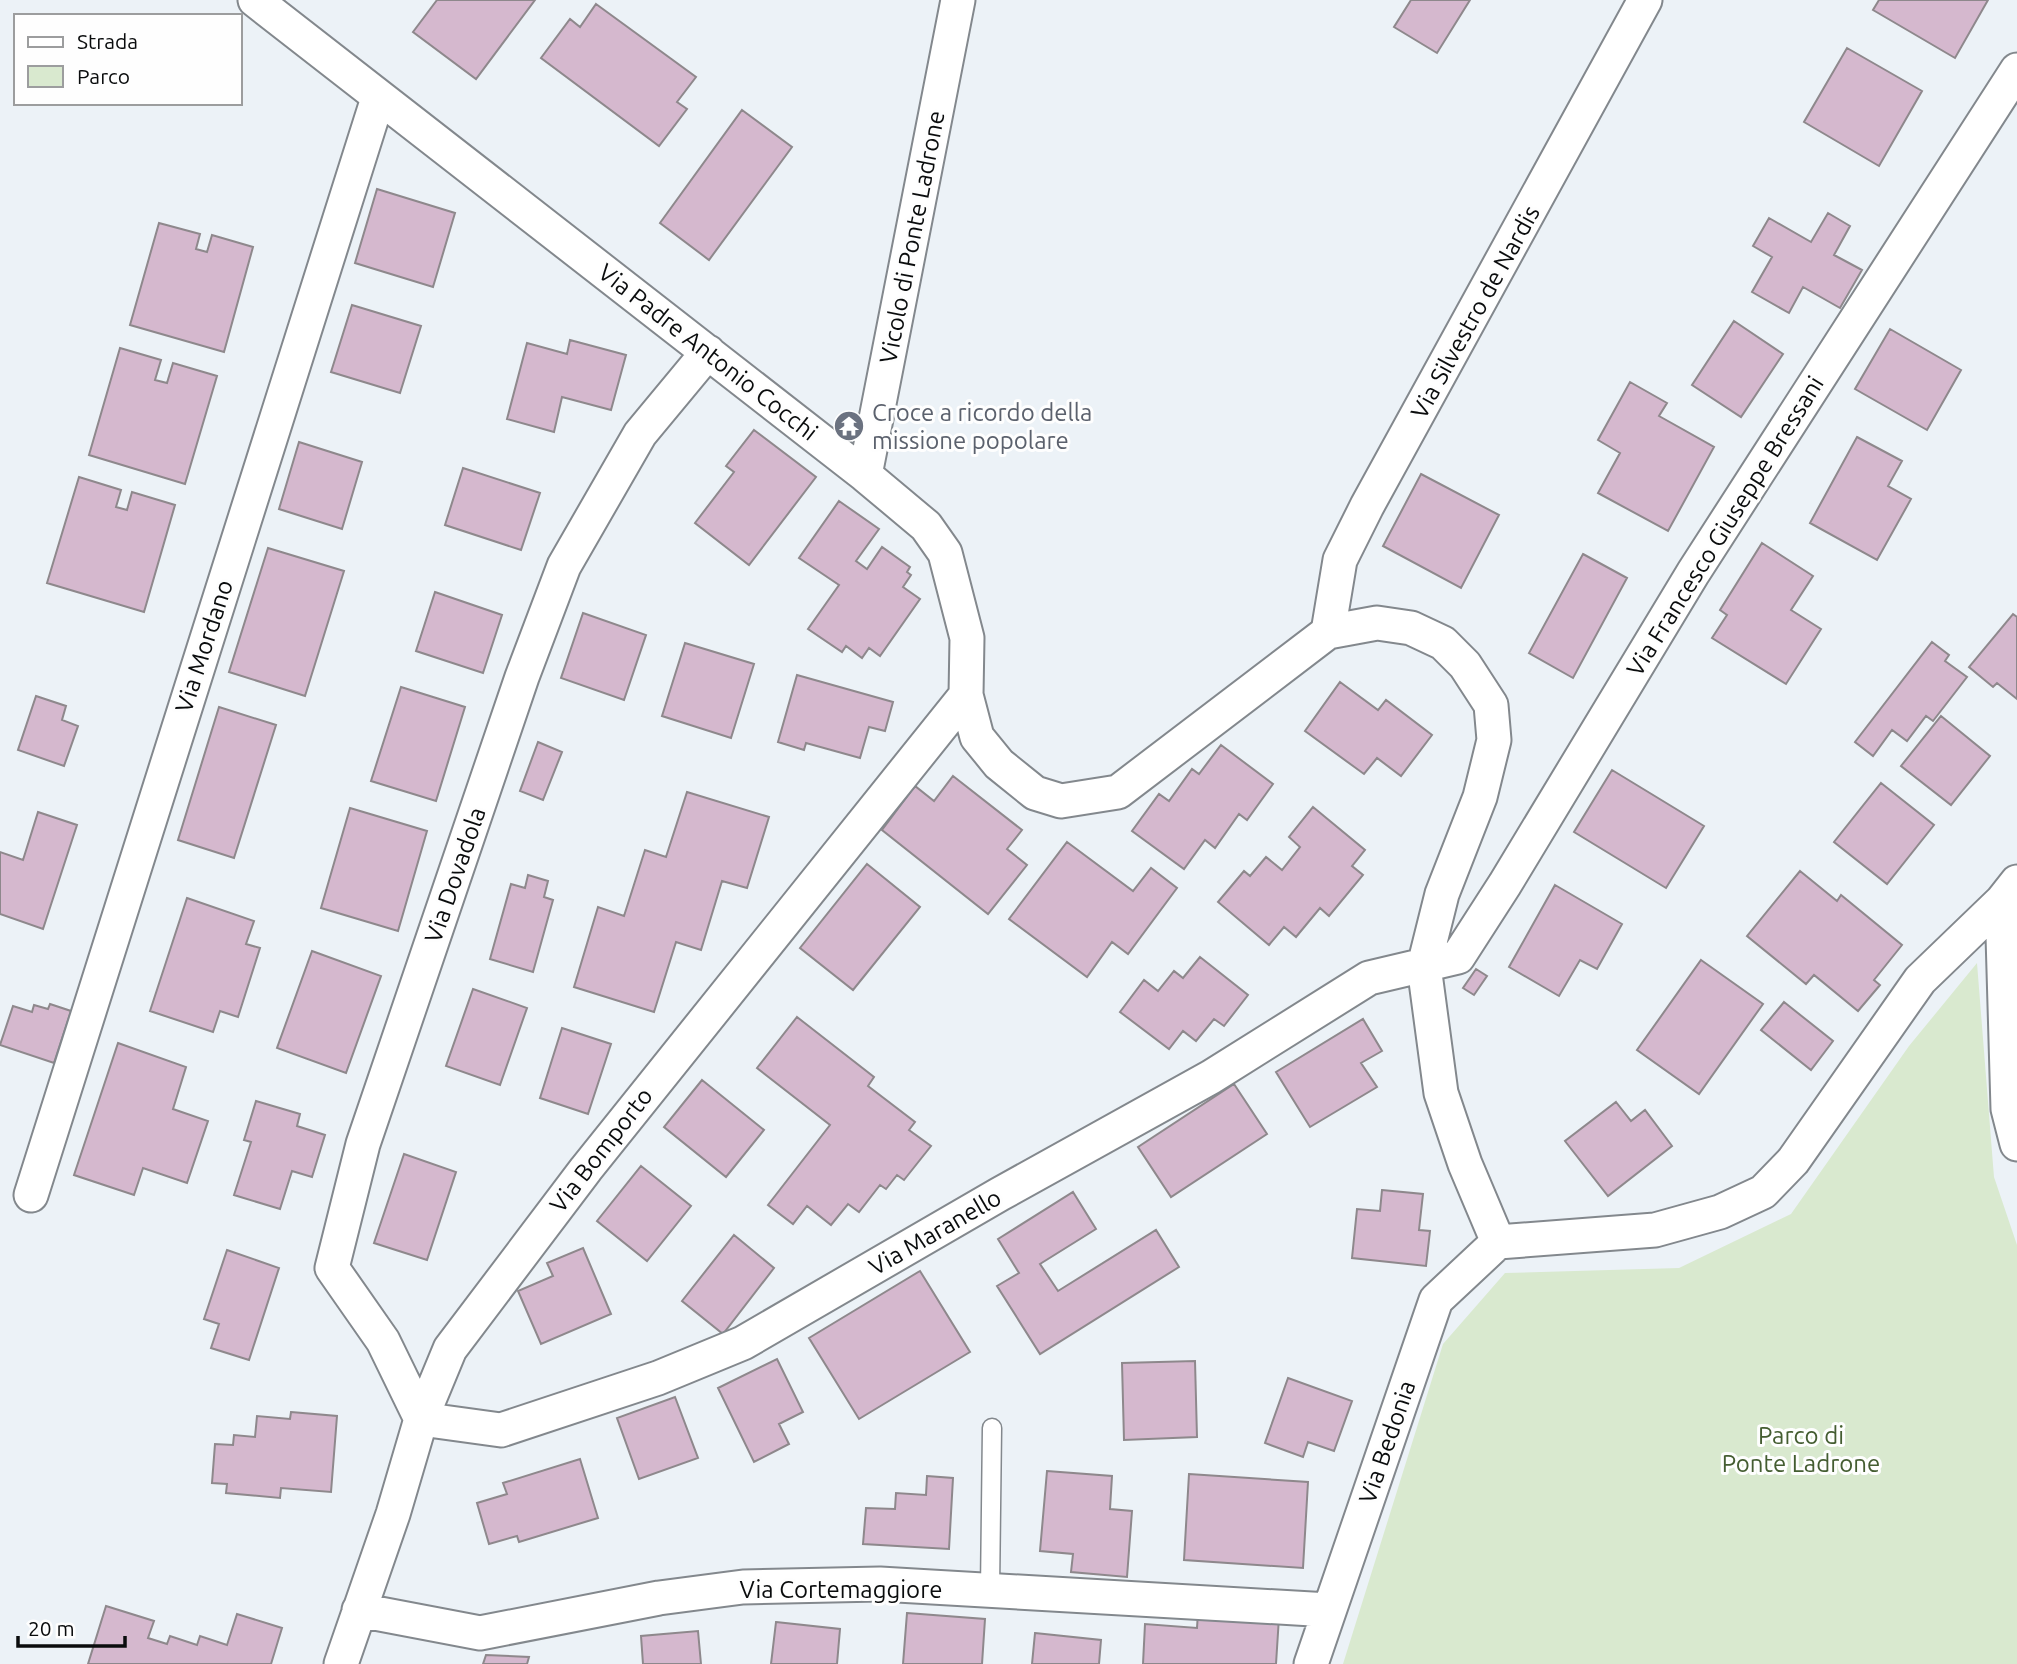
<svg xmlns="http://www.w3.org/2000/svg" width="2017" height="1664" viewBox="0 0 2017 1664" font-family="Ubuntu,sans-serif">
  <rect width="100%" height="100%" fill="#ecf2f7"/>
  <path fill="#d9e9cf" d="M1977 963 1994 1177 2017 1245V1664H1343L1443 1344 1505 1273 1679 1268 1791 1214 1909 1046Z"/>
  <path fill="#d5b8ce" stroke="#8e888c" stroke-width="2" d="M437 0H535L476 79 413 32Z
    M1411 0H1470L1437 53 1394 27Z
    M1879 0H1988L1955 58 1873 10Z
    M596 4 696 77 677 102 687 109 659 146 541 58 570 19 580 27Z
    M1847 48 1922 91 1879 166 1804 122Z
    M742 110 792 147 709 260 660 223Z
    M377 189 455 213 433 287 355 263Z
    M1828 213 1850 226 1834 255 1862 270 1840 308 1803 287 1789 313 1752 292 1772 257 1753 246 1769 218 1811 242Z
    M159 223 200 234 196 249 207 252 212 235 253 247 224 352 130 325Z
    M352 305 421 326 400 393 331 372Z
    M1734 321 1783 354 1741 417 1692 385Z
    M1890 329 1961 370 1927 430 1855 389Z
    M570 340 626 355 611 410 562 397 554 432 507 419 527 343 567 354Z
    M120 348 161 360 155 380 167 383 173 363 217 376 185 484 89 455Z
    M1630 382 1667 403 1659 416 1714 447 1668 531 1598 493 1620 453 1598 440Z
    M754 430 816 477 749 565 695 523 734 472 726 466Z
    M1857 437 1902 461 1888 486 1911 499 1877 560 1810 523Z
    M299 442 362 462 342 529 279 509Z
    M463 468 540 493 521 550 445 525Z
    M1421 474 1499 515 1461 588 1383 546Z
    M79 477 121 490 116 507 127 510 132 492 175 505 144 612 47 583Z
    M839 501 879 529 856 561 867 569 882 547 910 567 907 572 911 575 903 587 920 599 880 656 869 648 862 658 846 646 842 652 808 629 839 585 799 558Z
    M1762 543 1813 576 1791 610 1821 629 1786 684 1712 638 1727 615 1720 610Z
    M268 548 344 571 305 696 229 672Z
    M1583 554 1627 578 1573 678 1529 653Z
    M435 592 502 615 483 673 416 651Z
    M583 613 646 635 624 700 561 678Z
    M2013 614 2017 617V699L1997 683 1993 687 1969 667Z
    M1932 642 1949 655 1945 661 1967 677 1933 721 1926 716 1907 741 1892 730 1873 756 1855 742Z
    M685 643 754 664 731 738 662 716Z
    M797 675 893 702 885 731 869 727 860 758 806 743 804 750 778 742Z
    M1340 682 1378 710 1386 700 1432 735 1401 776 1377 758 1364 774 1305 731Z
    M401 687 465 707 436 801 371 781Z
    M36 696 66 706 62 720 78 726 64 766 18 750Z
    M219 707 276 725 234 858 178 840Z
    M1941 716 1990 756 1951 805 1901 766Z
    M538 742 562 752 543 800 520 791Z
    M1221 745 1273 784 1247 820 1239 814 1215 848 1205 840 1184 869 1132 831 1159 794 1169 801 1192 769 1199 774Z
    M1612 770 1704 826 1666 888 1574 832Z
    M953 776 1022 830 1007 849 1027 865 988 914 882 830 915 786 934 801Z
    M1881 783 1934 825 1887 884 1834 842Z
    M687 792 769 817 747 888 722 881 701 950 676 942 654 1012 574 987 598 907 624 916 645 850 666 857Z
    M1313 807 1365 850 1352 866 1363 875 1329 916 1320 908 1296 937 1284 927 1269 945 1218 902 1244 871 1250 876 1266 857 1282 870 1300 847 1289 837Z
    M350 808 427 831 398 931 321 908Z
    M38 812 77 825 43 929 0 914V852L23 860Z
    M1067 842 1133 891 1151 868 1177 888 1128 954 1112 942 1087 977 1009 919Z
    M867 864 920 907 853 990 800 948Z
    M1800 871 1837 901 1841 895 1902 945 1874 980 1880 985 1858 1011 1814 975 1806 984 1747 936Z
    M528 875 548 881 544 897 553 900 533 972 490 959 511 884 525 888Z
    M1555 885 1622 924 1597 969 1580 960 1559 996 1509 967Z
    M187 898 254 921 246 944 260 948 238 1017 220 1011 213 1032 150 1011Z
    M312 951 381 976 346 1073 277 1048Z
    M1200 957 1248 995 1224 1026 1214 1019 1196 1041 1183 1031 1169 1049 1120 1012 1144 980 1158 991 1174 971 1183 978Z
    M1701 960 1763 1004 1699 1094 1637 1050Z
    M1476 969 1487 976 1474 995 1463 988Z
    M473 989 527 1008 500 1085 446 1066Z
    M1784 1002 1833 1041 1811 1070 1761 1030Z
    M50 1004 71 1011 54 1063 0 1045 13 1006 32 1012 34 1005 48 1009Z
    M797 1017 874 1077 868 1086 915 1122 909 1130 931 1146 904 1180 897 1175 886 1189 880 1185 859 1212 848 1204 831 1225 807 1206 793 1224 768 1205 830 1125 757 1068Z
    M1363 1019 1382 1051 1361 1063 1377 1087 1310 1127 1276 1072Z
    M562 1028 611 1044 588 1114 540 1098Z
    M118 1043 186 1067 173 1109 208 1121 187 1183 143 1168 134 1195 74 1175Z
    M702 1080 764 1130 726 1177 664 1127Z
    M1234 1084 1267 1134 1171 1197 1138 1147Z
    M256 1101 300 1114 297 1126 325 1135 312 1177 292 1171 280 1209 234 1195 251 1142 244 1140Z
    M1616 1102 1631 1121 1645 1110 1672 1146 1608 1196 1565 1141Z
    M404 1154 456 1172 427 1260 374 1243Z
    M641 1166 691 1206 647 1261 597 1221Z
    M1382 1190 1423 1194 1419 1230 1430 1231 1426 1266 1352 1258 1357 1209 1380 1211Z
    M1073 1192 1096 1229 1040 1264 1058 1291 1156 1230 1179 1267 1040 1354 997 1286 1019 1273 998 1239Z
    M734 1235 774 1268 723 1334 682 1301Z
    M583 1248 611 1314 541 1344 518 1291 553 1276 547 1263Z
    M227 1250 279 1268 249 1360 211 1348 219 1324 204 1319Z
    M920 1271 970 1352 859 1419 809 1338Z
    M777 1359 803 1412 779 1424 789 1444 754 1462 718 1388Z
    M1195 1361 1197 1437 1124 1440 1122 1363Z
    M1288 1378 1352 1401 1334 1451 1308 1442 1303 1457 1265 1443Z
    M675 1397 698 1458 639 1479 617 1418Z
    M291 1412 337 1416 331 1492 281 1488 280 1498 226 1493 227 1484 212 1483 215 1444 233 1445 234 1435 255 1437 257 1416 290 1419Z
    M580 1459 598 1518 519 1542 517 1536 489 1544 477 1503 507 1494 503 1483Z
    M1047 1471 1112 1476 1110 1509 1132 1511 1127 1577 1071 1572 1073 1554 1040 1551Z
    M1189 1474 1308 1482 1303 1568 1184 1560Z
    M927 1476 953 1478 949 1549 863 1544 866 1508 895 1509 896 1493 926 1495Z
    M106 1606 154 1621 148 1638 167 1644 170 1636 197 1645 200 1636 227 1645 237 1614 282 1628 271 1664H88Z
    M1198 1612 1279 1617 1276 1664H1143L1145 1624 1197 1628Z
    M907 1613 985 1619 982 1664H903Z
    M776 1622 840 1629 837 1664H771Z
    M698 1631 701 1664H643L641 1636Z
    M1035 1633 1101 1640 1099 1664H1032Z
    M486 1655 529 1657 527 1664H483Z"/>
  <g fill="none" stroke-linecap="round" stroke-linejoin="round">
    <g stroke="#83888d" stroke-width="21">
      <path id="lane" d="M990 1590 992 1428"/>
    </g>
    <g stroke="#83888d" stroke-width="37">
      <path id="street" d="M255 0 865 475 926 526 945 553 967 638 966 695 977 737 999 764 1035 793 1061 801 1118 792 1328 632 1377 623 1411 628 1443 643 1465 665 1491 705 1494 740 1480 797 1442 894 1424 966 1441 1093 1465 1164 1498 1242 1655 1230 1720 1212 1763 1192 1793 1161 1920 980 2002 901
        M708 352 640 434 564 566 522 677 363 1144 332 1268 383 1341 421 1419 501 1430 658 1378 743 1343 1000 1194 1211 1077 1369 978 1458 957 1505 884 1693 573 2017 70
        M865 475 958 0
        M1328 632 1340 560 1367 506 1645 0
        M2017 882 2002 901 2008 1109 2017 1144
        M31 1195 378 98
        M359 1610 480 1633 659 1598 743 1587 880 1584 1329 1610
        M341 1664 393 1514 421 1419 450 1349 586 1169 966 695
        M1311 1664 1436 1300 1498 1242"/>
    </g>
    <use href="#lane" stroke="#fff" stroke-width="18"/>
    <use href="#street" stroke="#fff" stroke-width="33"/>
  </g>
  <defs>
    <g id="temple-disc" transform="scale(1.575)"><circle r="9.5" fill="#6b7280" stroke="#fefefe"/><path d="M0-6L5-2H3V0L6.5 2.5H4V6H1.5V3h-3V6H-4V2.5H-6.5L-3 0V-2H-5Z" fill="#fff"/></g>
  </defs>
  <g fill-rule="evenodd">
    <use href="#temple-disc" x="849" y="426"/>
  </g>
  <g text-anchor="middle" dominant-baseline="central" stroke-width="6" stroke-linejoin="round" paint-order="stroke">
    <g font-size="24" fill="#0a0c0d" stroke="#fefefe">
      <text transform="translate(912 237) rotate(-79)">Vicolo di Ponte Ladrone</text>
      <text transform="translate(1475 312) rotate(-61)">Via Silvestro de Nardis</text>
      <text transform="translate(708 352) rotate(38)">Via Padre Antonio Cocchi</text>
      <text transform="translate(1725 526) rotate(-58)">Via Francesco Giuseppe Bressani</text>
      <text transform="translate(204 646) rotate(-72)">Via Mordano</text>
      <text transform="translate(455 875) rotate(-71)">Via Dovadola</text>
      <text transform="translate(601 1150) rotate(-52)">Via Bomporto</text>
      <text transform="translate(935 1232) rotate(-30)">Via Maranello</text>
      <text transform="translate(1387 1442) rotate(-71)">Via Bedonia</text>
      <text x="841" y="1589">Via Cortemaggiore</text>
    </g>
    <g font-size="24" fill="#5b616d" stroke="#fefefe" text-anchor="start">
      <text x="872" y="412">Croce a ricordo della<tspan x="872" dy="28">missione popolare</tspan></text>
    </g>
    <g font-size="24" fill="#445d31" stroke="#fefefe">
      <text x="1801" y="1435">Parco di<tspan x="1801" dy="28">Ponte Ladrone</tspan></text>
    </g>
  </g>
  <rect x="14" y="14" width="228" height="91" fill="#fefefe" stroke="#9c9d9e" stroke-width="2"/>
  <rect x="28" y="37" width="35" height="10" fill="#ffffff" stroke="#9c9d9e" stroke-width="2"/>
  <text x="77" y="49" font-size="21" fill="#0a0c0d">Strada</text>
  <rect x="28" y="66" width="35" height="21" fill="#d9e9cf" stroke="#9c9d9e" stroke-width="2"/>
  <text x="77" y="84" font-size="21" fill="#0a0c0d">Parco</text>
  <path d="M18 1636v10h107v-10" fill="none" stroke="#0a0c0d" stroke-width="3.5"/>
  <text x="28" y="1636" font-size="21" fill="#0a0c0d" stroke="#fefefe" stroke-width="5" paint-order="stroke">20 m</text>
</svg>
